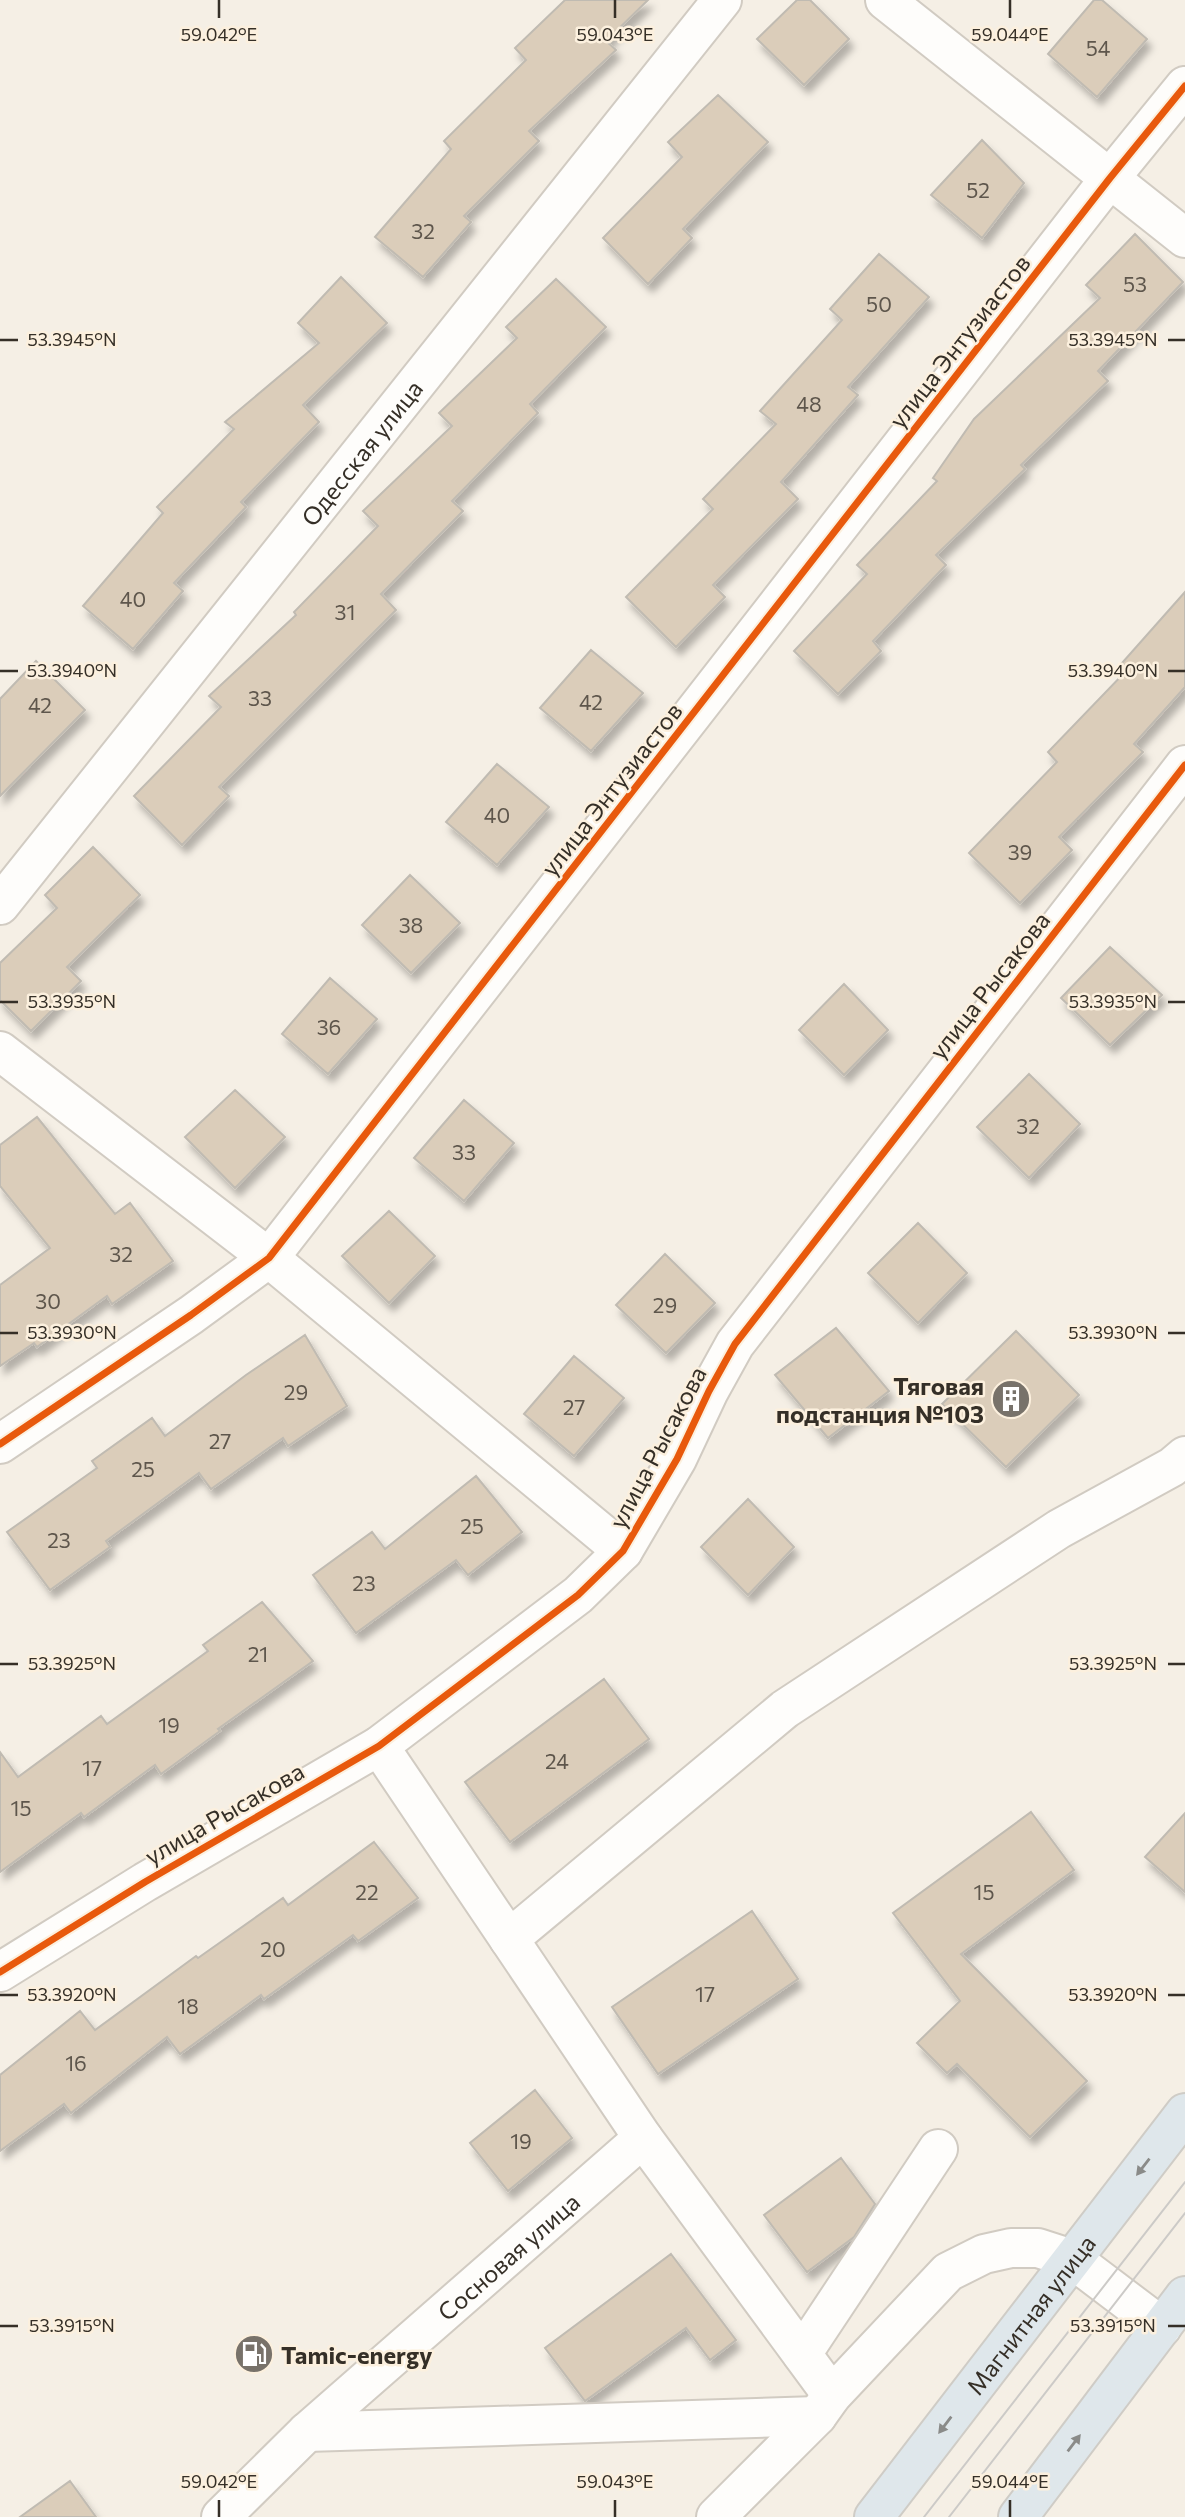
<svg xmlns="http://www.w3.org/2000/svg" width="1185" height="2517" viewBox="0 0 1185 2517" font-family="Commissioner,sans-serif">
  <defs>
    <filter id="shadow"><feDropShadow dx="4.5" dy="8" stdDeviation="3.5" flood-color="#0004"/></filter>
  </defs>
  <rect width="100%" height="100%" fill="#f5efe5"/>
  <path fill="#dbcdba" stroke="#c0bbb2" stroke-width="2" filter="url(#shadow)" d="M565 0H648L606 41 616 50 529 131 539 141 464 216 471 222 423 277 375 237 451 149 444 141 526 60 515 48Z
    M797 0H810L849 39 804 85 757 39Z
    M1094 0H1102L1147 39 1097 97 1048 54Z
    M718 95 768 142 683 229 692 238 648 284 603 238 682 157 668 142Z
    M982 140 1024 183 982 238 931 195Z
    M1135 234 1183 282 1098 371 1108 381 1021 465 1025 469 936 555 946 565 873 641 881 651 838 694 794 651 867 574 857 565 937 481 933 478 974 419 1100 298 1086 285Z
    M879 254 929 297 848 387 858 395 781 482 798 499 713 585 725 597 676 647 626 597 713 509 703 499 776 424 760 411 842 320 830 309Z
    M341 277 387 323 303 405 319 422 241 502 246 507 174 583 183 591 133 649 83 606 163 513 157 507 234 429 225 422 319 343 298 323Z
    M556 279 606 327 530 404 538 413 452 501 463 511 381 594 396 610 219 787 229 796 182 845 134 796 221 707 209 696 296 615 294 612 378 526 363 511 452 426 439 413 517 338 506 327Z
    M1185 592V687L1134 744 1143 752 1059 837 1072 850 1020 903 969 853 1057 762 1048 752 1128 669 1122 663Z
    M591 650 643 693 591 751 540 708Z
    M36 661 85 710 0 796V699Z
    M497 764 549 807 497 865 446 822Z
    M93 847 140 895 67 967 81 981 31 1031 0 1000V963L57 908 45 895Z
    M410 875 460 923 411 973 362 925Z
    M1110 947 1162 995 1110 1045 1061 998Z
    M330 978 377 1019 328 1074 282 1034Z
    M844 984 888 1030 844 1075 799 1030Z
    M1029 1074 1080 1124 1029 1178 977 1127Z
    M235 1090 285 1137 235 1188 185 1137Z
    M464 1100 514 1143 464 1201 414 1158Z
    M37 1117 115 1214 130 1203 173 1261 112 1304 107 1296 37 1347 34 1343 0 1366V1285L50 1248 0 1186V1145Z
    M389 1211 435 1256 389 1303 342 1256Z
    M918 1223 967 1273 918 1323 868 1273Z
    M665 1254 715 1303 666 1353 616 1305Z
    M836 1328 889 1391 828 1438 775 1375Z
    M1016 1331 1079 1395 1006 1467 942 1404Z
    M305 1335 347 1406 288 1446 283 1438 211 1489 199 1473 106 1541 110 1547 50 1590 7 1532 97 1468 92 1461 152 1418 165 1436 246 1375Z
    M574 1356 624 1398 574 1456 524 1414Z
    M476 1476 522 1532 468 1575 456 1560 356 1633 313 1575 372 1532 385 1549Z
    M748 1499 794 1547 748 1595 701 1547Z
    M262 1602 313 1661 218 1729 220 1731 161 1774 155 1765 84 1817 81 1813 0 1872V1752L18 1777 101 1716 107 1724 208 1651 203 1645Z
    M604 1679 649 1739 510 1842 465 1782Z
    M1031 1812 1074 1870 961 1954 1087 2081 1030 2137 957 2064 947 2073 917 2043 960 2001 893 1913Z
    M1185 1813V1892L1145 1857Z
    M374 1842 418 1898 358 1941 353 1935 264 1999 261 1995 180 2054 167 2037 71 2113 64 2104 0 2151V2075L80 2011 95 2030 196 1956 198 1958 283 1898 288 1905Z
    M752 1911 798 1979 658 2074 612 2007Z
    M535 2090 572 2138 508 2191 470 2143Z
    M841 2158 875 2204 854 2237 807 2272 764 2215Z
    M671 2254 736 2340 710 2360 686 2328 585 2401 545 2348Z
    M70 2481 96 2517H20Z"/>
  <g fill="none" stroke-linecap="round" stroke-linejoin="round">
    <g stroke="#d1cbc2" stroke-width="42">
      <g id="minor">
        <path d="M885 0 1185 238"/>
        <path id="s1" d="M0 905 722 0"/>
        <path d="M0 1051 269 1258 623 1551"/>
        <path d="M0 1444 191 1315 269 1258 1110 178 1185 86"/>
        <path d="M379 1746 643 2138 832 2395"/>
        <path d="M509 1939 785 1709 1059 1529 1172 1467 1185 1456"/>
        <path d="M0 1972 145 1882 379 1746 578 1595 623 1551 677 1459 709 1391 735 1344 1185 765"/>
        <path d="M802 2354 938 2149"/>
        <path d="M307 2432 817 2416"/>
        <path id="s2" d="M221 2517 307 2432 643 2138"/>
        <path d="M716 2517 817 2416 832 2395 948 2272 984 2254 1011 2248H1038L1072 2259 1162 2327"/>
      </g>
    </g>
    <g stroke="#cfccc6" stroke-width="42">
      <g id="major">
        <path id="s3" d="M874 2517 1185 2113"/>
        <path d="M1018 2517 1185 2296"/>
      </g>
    </g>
    <use href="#minor" stroke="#fefdfb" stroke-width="38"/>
    <use href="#major" stroke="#dfe7eb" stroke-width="38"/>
    <path stroke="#cccac7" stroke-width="2" d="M924 2517 1185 2182
      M949 2517 1185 2213"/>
    <g stroke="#fcf0de" stroke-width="11">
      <path id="cycleway" d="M0 1444 191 1315 269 1258 1110 178 1185 86
        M0 1972 145 1882 379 1746 578 1595 623 1551 677 1459 709 1391 735 1344 1185 765"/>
    </g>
    <use href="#cycleway" stroke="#e8590c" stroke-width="7"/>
  </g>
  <defs><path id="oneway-solid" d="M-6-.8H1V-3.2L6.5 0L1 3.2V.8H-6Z" transform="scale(1.75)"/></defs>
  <g fill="#8a8b89">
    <use href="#oneway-solid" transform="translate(1143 2167) rotate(128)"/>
    <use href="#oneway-solid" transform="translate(945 2425) rotate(127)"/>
    <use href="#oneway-solid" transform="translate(1074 2443) rotate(-53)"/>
  </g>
  <path fill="none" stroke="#352f27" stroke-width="2.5" d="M219 0V18M615 0V18M1010 0V18M0 340H18M1168 340H1185M0 671H18M1168 671H1185M0 1002H18M1168 1002H1185M0 1333H18M1168 1333H1185M0 1664H18M1168 1664H1185M0 1995H18M1168 1995H1185M0 2326H18M1168 2326H1185M219 2500V2517M615 2500V2517M1010 2500V2517"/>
  <defs>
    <g id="building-disc" transform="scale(2.0125)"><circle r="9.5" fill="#78726a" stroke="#fcf0de"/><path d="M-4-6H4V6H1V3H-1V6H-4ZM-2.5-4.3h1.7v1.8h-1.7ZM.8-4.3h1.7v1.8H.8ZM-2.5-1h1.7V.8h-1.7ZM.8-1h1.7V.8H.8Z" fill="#fff"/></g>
    <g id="fuel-disc" transform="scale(2.0125)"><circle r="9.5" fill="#78726a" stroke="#fcf0de"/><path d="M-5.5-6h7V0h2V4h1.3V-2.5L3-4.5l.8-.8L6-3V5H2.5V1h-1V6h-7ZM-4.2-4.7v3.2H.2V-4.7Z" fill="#fff"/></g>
  </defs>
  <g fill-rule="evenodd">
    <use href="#building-disc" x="1011" y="1399"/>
    <use href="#fuel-disc" x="254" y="2354"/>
  </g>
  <g text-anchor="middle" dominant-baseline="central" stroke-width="5" stroke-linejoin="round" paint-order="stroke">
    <g font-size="21" fill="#5e564c">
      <text x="1098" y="47">54</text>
      <text x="978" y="189">52</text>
      <text x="423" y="230">32</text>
      <text x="1135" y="283">53</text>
      <text x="879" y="303">50</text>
      <text x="809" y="403">48</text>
      <text x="133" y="598">40</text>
      <text x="345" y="611">31</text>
      <text x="260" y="697">33</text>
      <text x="591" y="701">42</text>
      <text x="40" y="704">42</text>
      <text x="497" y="814">40</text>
      <text x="1020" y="851">39</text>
      <text x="411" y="924">38</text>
      <text x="329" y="1026">36</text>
      <text x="1028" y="1125">32</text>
      <text x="464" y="1151">33</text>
      <text x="121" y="1253">32</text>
      <text x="48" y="1300">30</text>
      <text x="665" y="1304">29</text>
      <text x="296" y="1391">29</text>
      <text x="574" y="1406">27</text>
      <text x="220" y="1440">27</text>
      <text x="143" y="1468">25</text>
      <text x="472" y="1525">25</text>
      <text x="59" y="1539">23</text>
      <text x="364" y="1582">23</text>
      <text x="258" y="1653">21</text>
      <text x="169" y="1724">19</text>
      <text x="557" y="1760">24</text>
      <text x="92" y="1767">17</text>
      <text x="21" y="1807">15</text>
      <text x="367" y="1891">22</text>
      <text x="984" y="1891">15</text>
      <text x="273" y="1948">20</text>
      <text x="705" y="1993">17</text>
      <text x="188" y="2005">18</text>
      <text x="76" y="2062">16</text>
      <text x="521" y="2140">19</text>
    </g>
    <g font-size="24" fill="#352f27" stroke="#fcf0de">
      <text transform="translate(959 341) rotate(-52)">улица Энтузиастов</text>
      <text stroke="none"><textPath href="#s1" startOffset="579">Одесская улица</textPath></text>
      <text transform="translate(611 789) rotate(-52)">улица Энтузиастов</text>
      <text transform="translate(989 985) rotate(-52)">улица Рысакова</text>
      <text transform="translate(657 1447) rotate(-62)">улица Рысакова</text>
      <text transform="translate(224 1813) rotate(-30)">улица Рысакова</text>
      <text stroke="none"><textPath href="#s2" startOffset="388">Сосновая улица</textPath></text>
      <text stroke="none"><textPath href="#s3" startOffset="256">Магнитная улица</textPath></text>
    </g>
    <g font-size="24" font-weight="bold" fill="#352f27" stroke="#fcf0de" text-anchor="end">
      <text x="984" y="1385">Тяговая<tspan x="984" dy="28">подстанция №103</tspan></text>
      <text x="281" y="2354" text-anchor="start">Tamic-energy</text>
    </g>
  </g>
  <g font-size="18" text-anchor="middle" fill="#352f27" stroke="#fcf0de" stroke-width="5" stroke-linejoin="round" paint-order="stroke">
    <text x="219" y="41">59.042°E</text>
    <text x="615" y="41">59.043°E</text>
    <text x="1010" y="41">59.044°E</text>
    <text x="72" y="346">53.3945°N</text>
    <text x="1113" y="346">53.3945°N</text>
    <text x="72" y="677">53.3940°N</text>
    <text x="1113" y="677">53.3940°N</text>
    <text x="72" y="1008">53.3935°N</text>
    <text x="1113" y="1008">53.3935°N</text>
    <text x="72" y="1339">53.3930°N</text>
    <text x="1113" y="1339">53.3930°N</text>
    <text x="72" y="1670">53.3925°N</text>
    <text x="1113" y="1670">53.3925°N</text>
    <text x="72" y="2001">53.3920°N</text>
    <text x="1113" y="2001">53.3920°N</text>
    <text x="72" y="2332">53.3915°N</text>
    <text x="1113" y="2332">53.3915°N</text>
    <text x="219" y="2488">59.042°E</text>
    <text x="615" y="2488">59.043°E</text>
    <text x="1010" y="2488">59.044°E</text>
  </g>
</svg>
